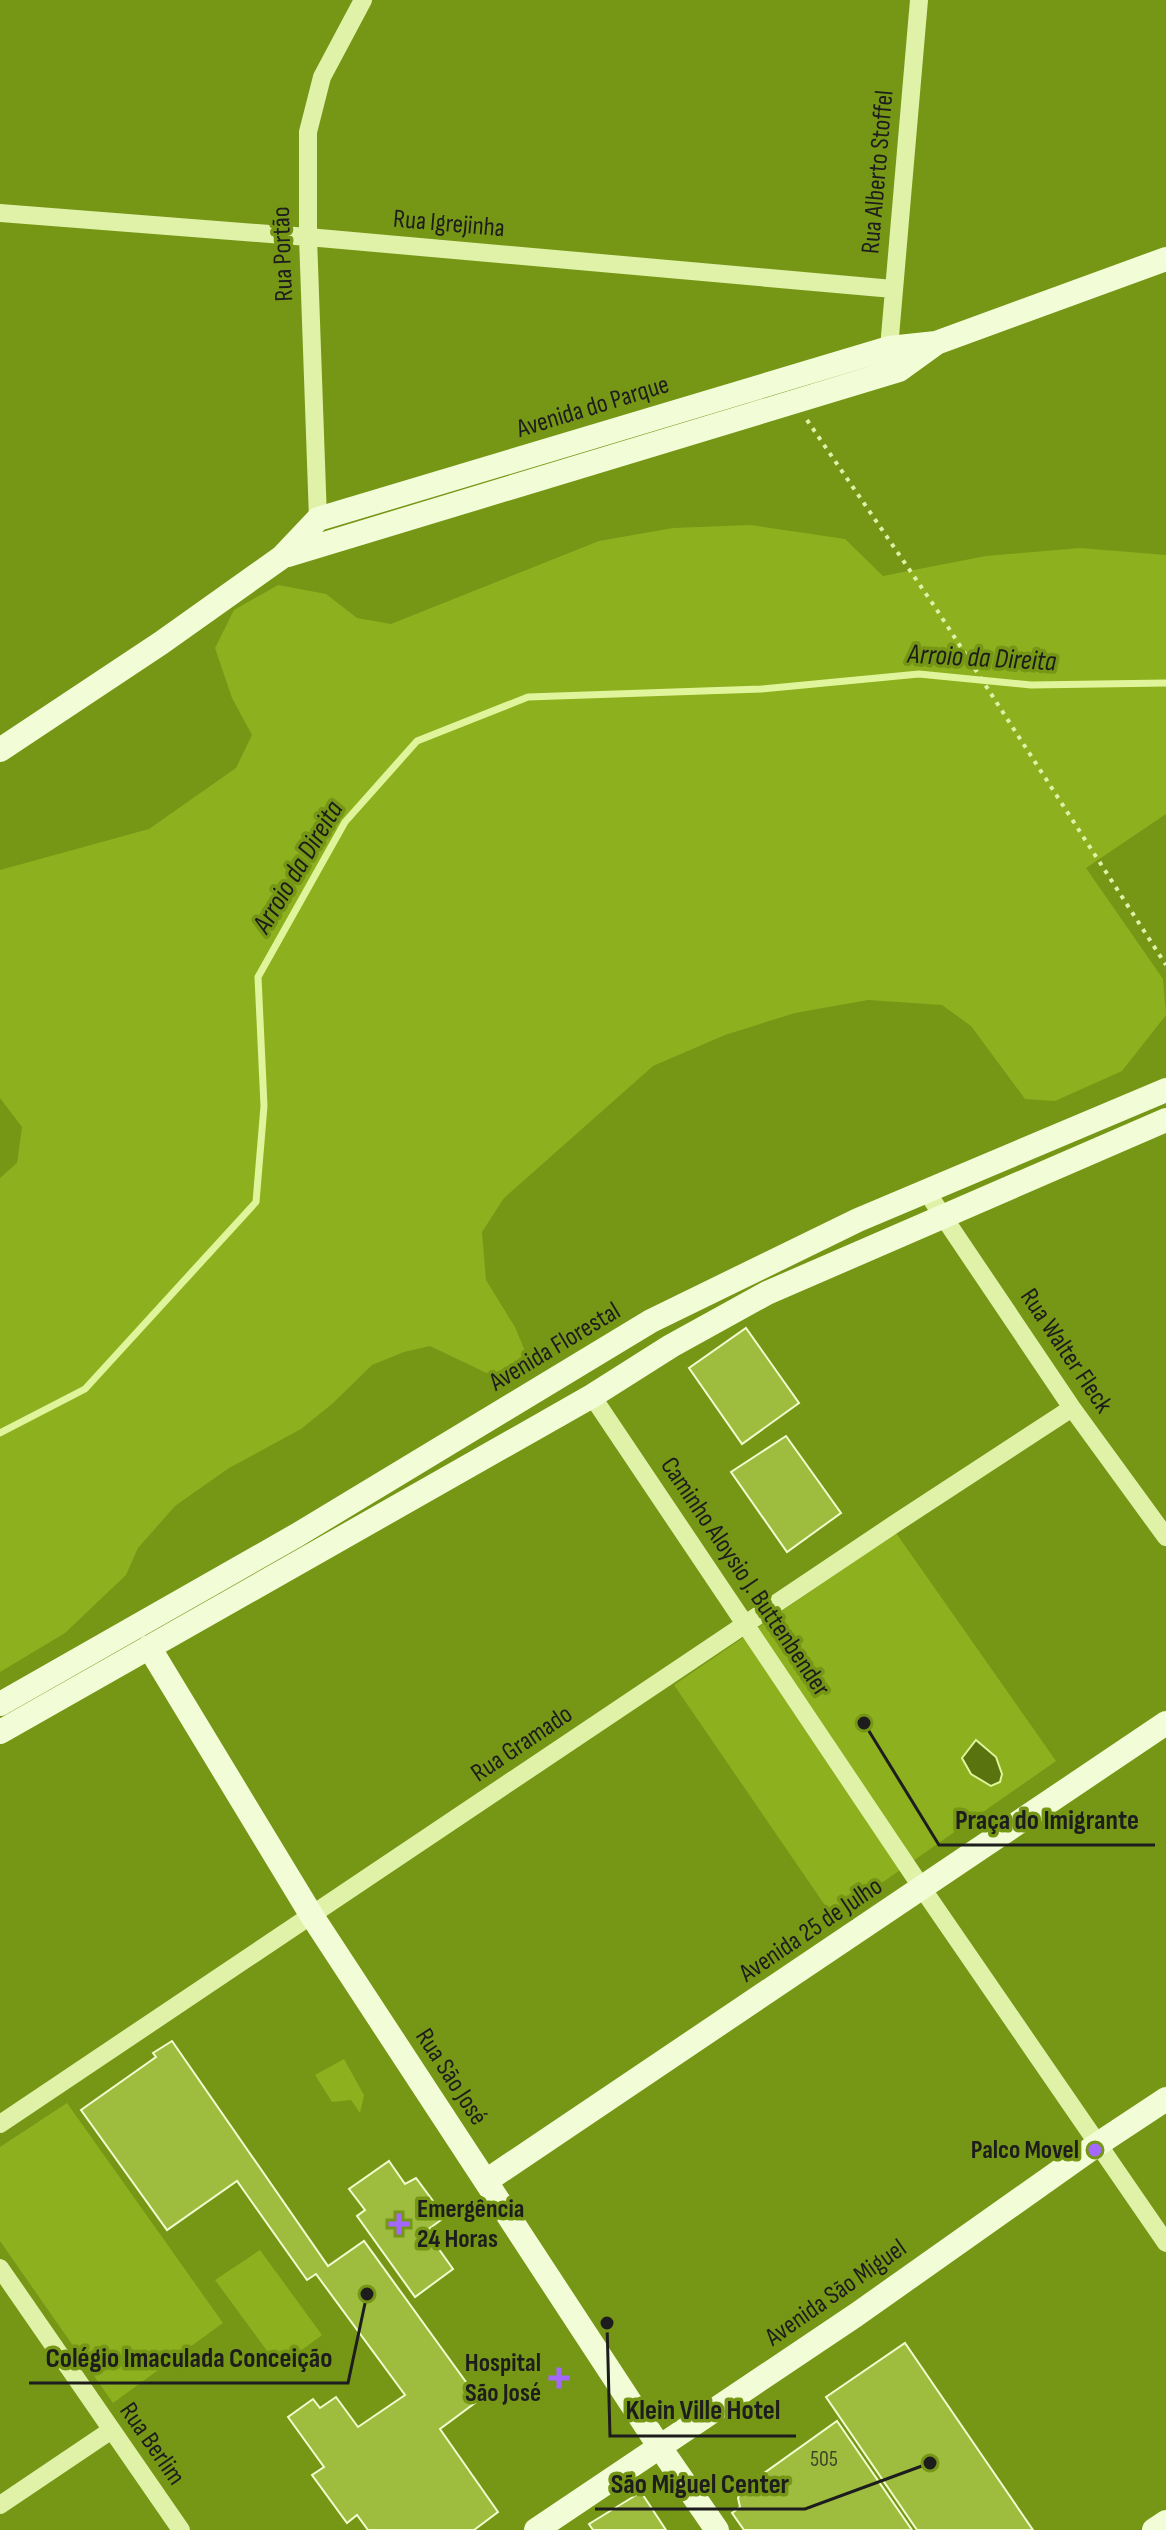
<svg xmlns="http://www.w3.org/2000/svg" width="1166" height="2530" viewBox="0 0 1166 2530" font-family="'Sofia Sans Condensed',sans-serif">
  <rect width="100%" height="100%" fill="#769616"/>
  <path fill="#8db01f" d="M751 525 845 539 883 576 986 556 1080 548 1166 555V814L1086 868 1163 979 1166 1015 1122 1071 1055 1101 1025 1099 971 1026 942 1005 868 1000 795 1013 725 1035 653 1066 504 1198 482 1232 486 1280 515 1327 525 1351 522 1373 497 1378 430 1346 404 1352 372 1365 332 1404 301 1429 229 1468 175 1506 138 1548 126 1575 65 1633 0 1672V1178L17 1163 22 1127 0 1098V870L149 829 236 768 252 735 232 698 215 648 234 610 278 585 326 594 357 618 391 624 599 541 673 528Z
    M896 1533 1056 1761 833 1917 674 1685Z
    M344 2059 364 2095 360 2113 351 2100 332 2102 315 2075Z
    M67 2103 223 2323 113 2403 0 2241V2147Z
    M260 2250 322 2335 279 2367 215 2280Z"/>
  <path fill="#59730e" stroke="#e0f49b" stroke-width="2" d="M976 1740 996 1757 1002 1774 1000 1782 991 1786 971 1774 962 1758Z"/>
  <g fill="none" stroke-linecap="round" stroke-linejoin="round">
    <path stroke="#e0f49b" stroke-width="7" d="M0 1433 85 1389 256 1202 264 1106 258 977 345 822 417 741 528 697 761 689 919 674 1031 685 1166 683"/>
  </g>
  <path fill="#9ebd3f" stroke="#f1fccf" stroke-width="2" d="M746 1328 799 1403 742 1444 689 1368Z
    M786 1436 841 1513 787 1552 731 1472Z
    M172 2041 328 2266 364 2241 479 2400 440 2429 498 2512 474 2530H368L357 2515 347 2523 312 2475 324 2467 288 2417 313 2399 320 2408 336 2397 358 2427 405 2395 316 2274 307 2280 237 2181 167 2230 81 2110 156 2057 153 2053Z
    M389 2161 405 2184 416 2178 445 2217 426 2231 453 2269 415 2297 357 2216 365 2210 349 2189Z
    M905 2343 1033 2530H917L826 2397Z
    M837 2421 912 2530H744L732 2513 740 2507 738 2498 743 2488Z
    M641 2492 666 2530H593L589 2524Z"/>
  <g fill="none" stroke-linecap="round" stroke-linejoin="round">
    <path stroke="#e0f1a8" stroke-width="4" stroke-dasharray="4 6" stroke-linecap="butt" d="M807 420 935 607 1166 965"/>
    <path stroke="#e0f1a8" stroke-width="18" d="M0 213 308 237 893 289
      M889 348 919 0
      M318 519 308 237V132L322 77 363 0
      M926 1191 1072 1408 1166 1537
      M592 1396 922 1888 1166 2243
      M0 2124 896 1523 1072 1408
      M0 2268 181 2530
      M0 2505 110 2431"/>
    <path stroke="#f2fcd7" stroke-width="24" d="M288 555 899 370 935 344
      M0 750 161 643 282 557 318 519 889 348 936 343 1166 259
      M149 1647 312 1916 659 2446 717 2530
      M0 1704 297 1535 651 1321 858 1220 1166 1090
      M0 1732 592 1396 671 1346 767 1293 1166 1120
      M486 2181 1166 1723
      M536 2530 856 2315 1098 2144 1166 2099
      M1154 2530 1166 2522"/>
  </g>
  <g fill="#a568ff" stroke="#769616" stroke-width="3">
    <circle cx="1095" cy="2150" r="8"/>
    <path d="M395 2212h8v8h8v8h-8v8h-8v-8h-8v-8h8z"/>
    <path d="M555 2366h8v8h8v8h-8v8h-8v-8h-8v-8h8z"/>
  </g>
  <g text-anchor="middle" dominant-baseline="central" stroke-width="7" stroke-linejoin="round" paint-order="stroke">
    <g font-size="22" fill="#3d4526">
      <text x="824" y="2459">505</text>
    </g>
    <g font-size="26" fill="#1d1d1d" stroke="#769616">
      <text transform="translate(878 172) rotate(-85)">Rua Alberto Stoffel</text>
      <text transform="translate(449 224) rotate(5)">Rua Igrejinha</text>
      <text transform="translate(283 254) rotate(-92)">Rua Portão</text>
      <text transform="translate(593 407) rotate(-17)">Avenida do Parque</text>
      <text transform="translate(555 1347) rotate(-31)">Avenida Florestal</text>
      <text transform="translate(1066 1351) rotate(56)">Rua Walter Fleck</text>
      <text transform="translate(745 1577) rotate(56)">Caminho Aloysio J. Buttenbender</text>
      <text transform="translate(522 1744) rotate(-34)">Rua Gramado</text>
      <text transform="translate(811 1930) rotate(-34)">Avenida 25 de Julho</text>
      <text transform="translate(451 2077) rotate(57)">Rua São José</text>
      <text transform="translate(836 2293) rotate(-35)">Avenida São Miguel</text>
      <text transform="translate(152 2444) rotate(55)">Rua Berlim</text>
    </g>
    <g font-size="26" font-weight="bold" fill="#1d1d1d" stroke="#769616" text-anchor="end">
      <text x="1079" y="2150">Palco Movel</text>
      <text x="417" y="2209" text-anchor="start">Emergência<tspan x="417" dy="30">24 Horas</tspan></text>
      <text x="541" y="2363">Hospital<tspan x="541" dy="30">São José</tspan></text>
    </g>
    <g font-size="28" font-style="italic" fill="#1c1d19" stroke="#769616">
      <text transform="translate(982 658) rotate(3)">Arroio da Direita</text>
      <text transform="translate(298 867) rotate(-59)">Arroio da Direita</text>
    </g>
  </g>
  <path fill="none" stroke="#1d1d1d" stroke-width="3" d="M864 1723L939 1845H1155M367 2294L348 2383H29M607 2323L610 2436H796M930 2463L805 2509H595"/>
  <g fill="#1d1d1d" stroke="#769616" stroke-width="3">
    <circle cx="864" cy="1723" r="8"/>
    <circle cx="367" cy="2294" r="8"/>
    <circle cx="607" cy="2323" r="8"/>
    <circle cx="930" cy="2463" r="8"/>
  </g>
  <g font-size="28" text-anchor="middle" font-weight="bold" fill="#1d1d1d" stroke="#769616" stroke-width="7" stroke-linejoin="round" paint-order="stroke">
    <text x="1047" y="1829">Praça do Imigrante</text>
    <text x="189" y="2367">Colégio Imaculada Conceição</text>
    <text x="703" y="2419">Klein Ville Hotel</text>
    <text x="700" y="2493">São Miguel Center</text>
  </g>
</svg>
